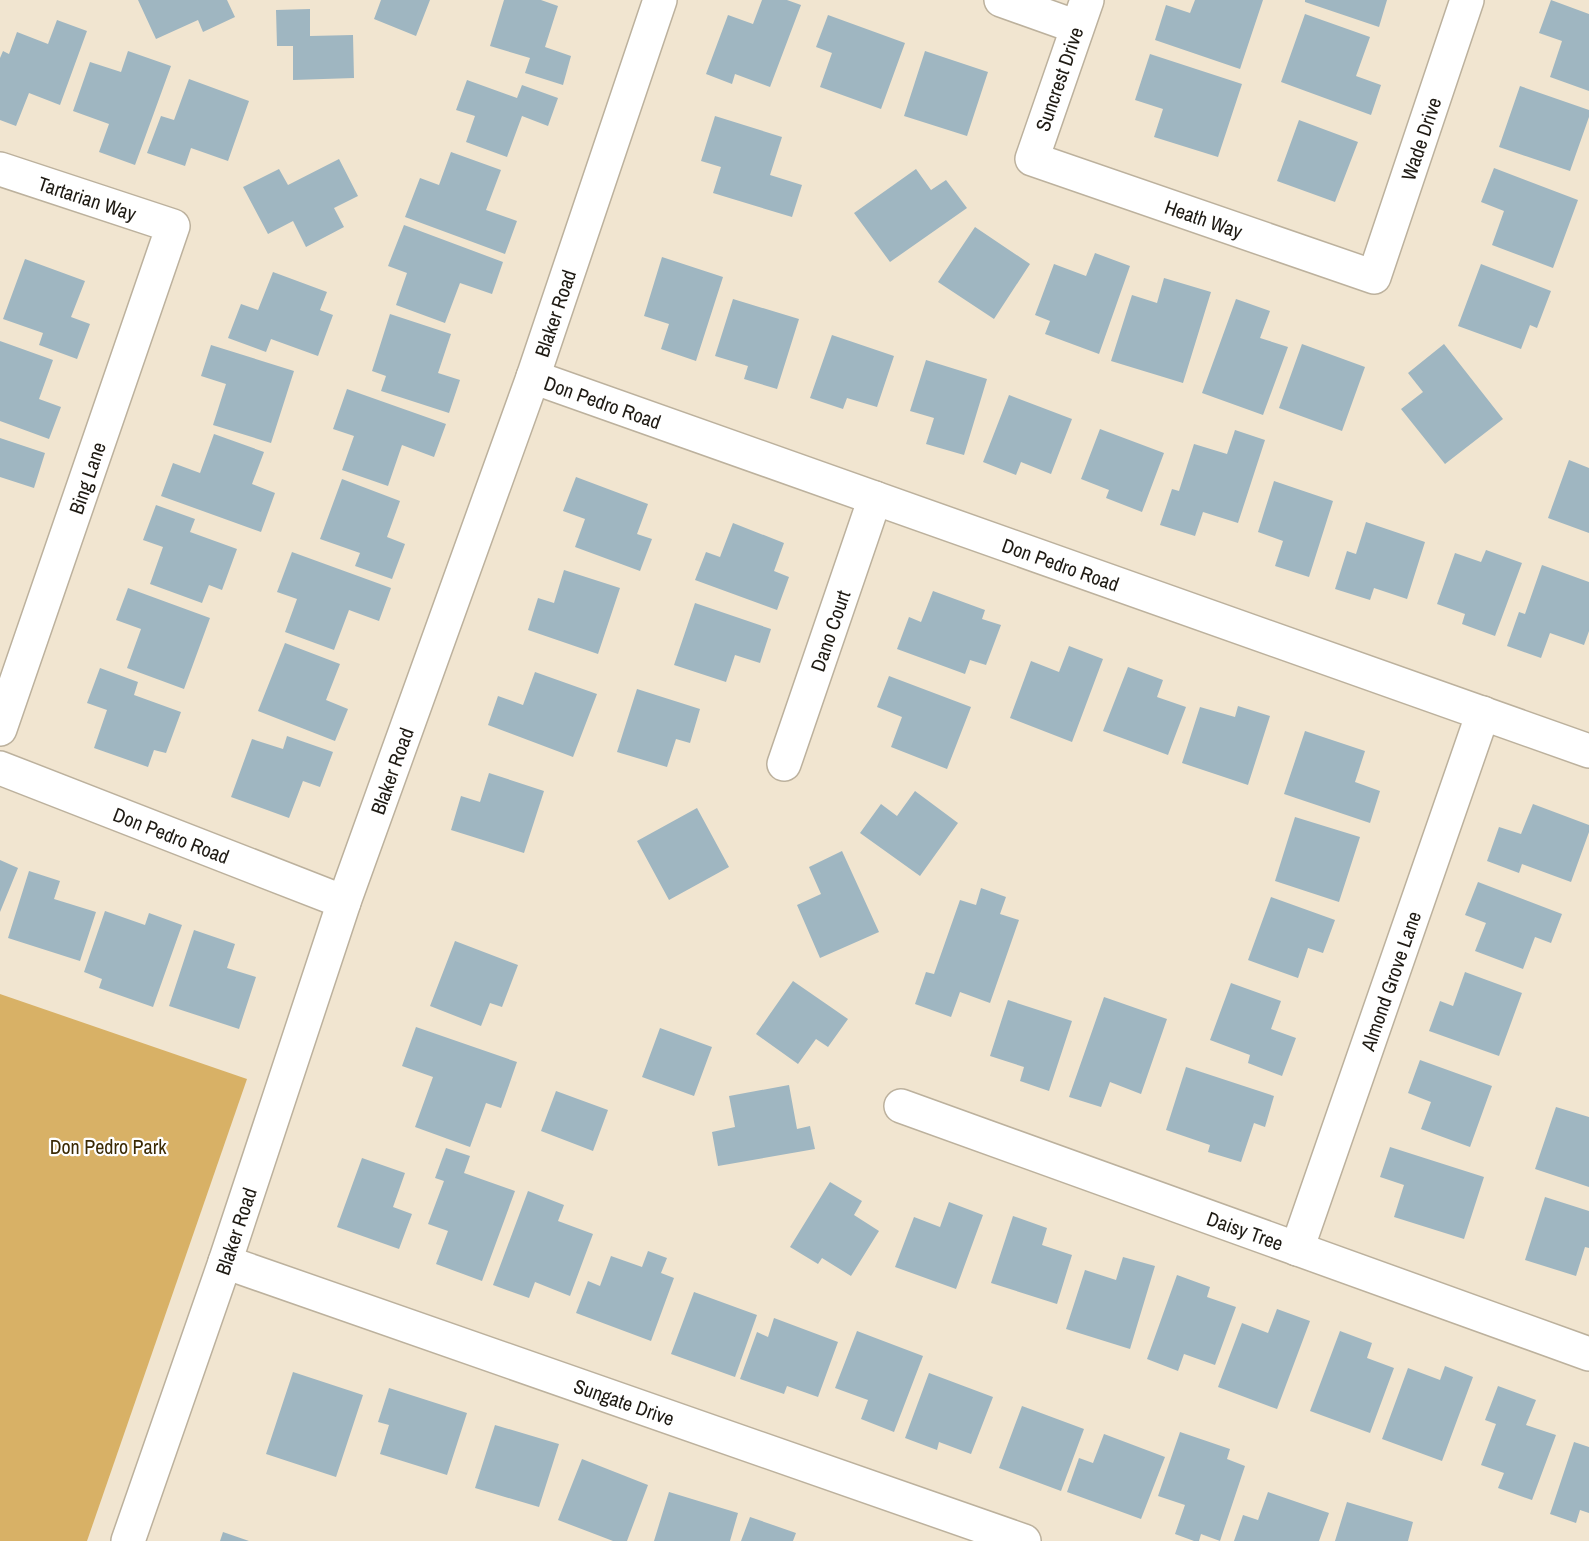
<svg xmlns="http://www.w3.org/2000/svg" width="1589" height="1541" viewBox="0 0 1589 1541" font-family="'Archivo Narrow',sans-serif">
  <rect width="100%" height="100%" fill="#f1e5d0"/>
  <path fill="#d8b166" d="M0 994 247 1079 87 1541H0Z"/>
  <path fill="#9fb6c1" d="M138 0H227L235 17 203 32 198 20 156 39Z
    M381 0H430L416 36 374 19Z
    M504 0H541L558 6 545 47 571 56 563 85 525 73 530 58 490 46Z
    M762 0H787L801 5 770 87 735 74 732 84 706 74 728 15 753 24Z
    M1195 0H1263L1240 69 1155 40 1166 5 1190 13Z
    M1305 0H1387L1379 27 1305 2Z
    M1551 0 1589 14V91L1550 77 1562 41 1539 33Z
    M310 9V36L353 35 354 78 293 80V46H277L276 10Z
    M1305 14 1370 37 1356 76 1381 85 1371 115 1281 82Z
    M828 15 905 43 881 109 820 87 832 53 816 47Z
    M57 20 87 31 60 105 29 93 16 126 0 120V58L3 51 9 54 17 32 48 44Z
    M128 51 171 66 135 165 99 152 109 124 73 111 90 62 121 72Z
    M925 51 988 72 967 136 904 116Z
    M1150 54 1242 84 1218 157 1154 137 1163 109 1135 100Z
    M189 79 249 101 228 161 191 148 185 166 147 153 161 116 174 120Z
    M467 80 517 98 522 85 558 98 548 126 522 116 507 157 466 142 475 116 456 110Z
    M1520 86 1589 110V117L1570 171 1499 147Z
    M715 116 782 137 770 175 802 185 792 217 713 193 721 167 701 161Z
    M1299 120 1358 142 1335 202 1277 181Z
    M451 152 501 170 486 210 517 221 505 254 405 217 420 178 439 185Z
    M339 159 358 196 334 208 344 227 306 247 293 221 268 234 243 187 279 169 288 185Z
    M1494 168 1578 200 1553 268 1492 245 1504 211 1481 202Z
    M916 169 931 190 946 180 967 208 890 262 854 213Z
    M404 225 503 262 492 294 460 283 445 323 396 305 407 273 388 266Z
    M975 227 1030 264 994 319 938 282Z
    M1095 253 1130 266 1099 354 1045 334 1050 321 1035 315 1054 264 1086 276Z
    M662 257 723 277 696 361 661 349 669 324 644 316Z
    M25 259 85 281 71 317 90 324 77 359 39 345 43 333 3 319Z
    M1481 264 1551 291 1537 328 1530 325 1521 349 1458 326Z
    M273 272 327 292 320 310 333 315 318 356 271 339 266 352 228 338 241 304 258 310Z
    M1164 278 1211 292 1183 383 1111 361 1132 295 1157 303Z
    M733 299 799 319 777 389 744 379 748 366 715 356Z
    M1236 299 1270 311 1260 338 1288 347 1263 415 1202 393Z
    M390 314 451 334 438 373 460 380 449 413 381 391 386 376 372 371Z
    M832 335 894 356 877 407 847 398 843 409 810 398Z
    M0 341 53 360 39 399 61 407 49 439 0 421Z
    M1302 344 1365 367 1342 431 1279 408Z
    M1444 344 1503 419 1445 464 1401 409 1423 392 1408 373Z
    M211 345 294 371 271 443 213 425 226 384 201 376Z
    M926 360 987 379 964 455 926 444 934 418 910 411Z
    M347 389 446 424 434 457 402 445 388 486 342 470 354 436 333 429Z
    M1009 395 1072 419 1051 474 1021 462 1016 475 983 462Z
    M1100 429 1164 453 1142 512 1106 498 1109 490 1081 479Z
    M1235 430 1265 440 1238 523 1203 512 1195 536 1160 525 1172 489 1179 491 1194 444 1227 454Z
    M214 434 264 452 252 484 275 493 261 532 161 496 173 463 200 473Z
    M0 438 45 453 34 488 0 477Z
    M1569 460 1589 468V533L1548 518Z
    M576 477 648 504 637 534 652 539 640 571 575 547 585 519 563 511Z
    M342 479 400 501 387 537 405 544 392 579 355 566 360 553 320 539Z
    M1274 481 1333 501 1309 577 1275 566 1283 541 1258 532Z
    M156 505 195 519 190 532 237 549 222 590 209 585 202 603 150 584 163 547 143 540Z
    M1366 522 1425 542 1407 599 1374 588 1370 600 1335 589 1347 551 1356 554Z
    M733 523 784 543 774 571 789 577 777 610 695 580 706 552 720 557Z
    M1486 550 1522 563 1495 636 1462 624 1465 614 1437 604 1455 553 1481 562Z
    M292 552 391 588 379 621 349 610 334 650 285 632 297 599 277 592Z
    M1542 565 1589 582V631L1584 645 1550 633 1541 658 1507 646 1519 612 1525 614Z
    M564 570 620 588 598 654 528 630 538 598 554 603Z
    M128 588 210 618 184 689 127 668 141 629 116 620Z
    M933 591 985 610 982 619 1001 625 986 665 970 660 965 674 897 649 909 617 921 622Z
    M695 603 771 629 760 663 735 655 726 682 674 665Z
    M285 643 340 664 326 700 348 709 335 741 258 711Z
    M1069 646 1103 659 1072 742 1010 718 1031 661 1059 672Z
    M1128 667 1163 680 1157 697 1186 707 1168 755 1103 731Z
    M100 668 138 682 134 695 181 712 166 753 154 750 148 767 94 748 107 710 87 703Z
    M535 672 597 694 573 757 488 725 498 696 523 705Z
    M889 676 971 707 947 769 891 747 902 717 877 707Z
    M637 689 700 709 690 743 676 739 667 767 617 752Z
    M1238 706 1270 716 1248 785 1182 763 1200 707 1235 717Z
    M1305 731 1365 751 1355 782 1380 791 1370 823 1284 794Z
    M287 736 333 752 320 787 303 781 289 818 231 797 252 739 283 749Z
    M489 773 544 791 524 853 451 830 461 796 480 802Z
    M915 791 958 823 920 876 860 833 881 804 897 816Z
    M1533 804 1589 825V832L1571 882 1522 864 1519 873 1487 861 1499 827 1521 834Z
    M697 808 729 867 669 900 637 841Z
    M1295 817 1360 837 1339 902 1275 881Z
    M842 851 879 932 820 958 797 905 821 894 809 867Z
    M0 860 18 868 0 912Z
    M29 871 60 881 54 899 96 912 80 961 8 938Z
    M1478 882 1562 914 1551 943 1535 937 1523 969 1475 951 1486 923 1465 915Z
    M981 888 1006 897 1000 914 1019 920 990 1003 960 992 951 1017 915 1004 926 972 934 974 960 900 976 905Z
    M1271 897 1335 920 1323 953 1308 948 1298 978 1248 960Z
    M105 911 145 925 149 913 182 925 153 1007 99 988 102 979 84 972Z
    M194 930 235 944 227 968 256 977 239 1029 169 1006Z
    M455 941 518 965 502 1007 490 1003 481 1026 430 1006Z
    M1465 972 1522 993 1499 1056 1429 1031 1440 1001 1453 1006Z
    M793 981 848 1019 828 1047 816 1039 798 1064 756 1034Z
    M1231 983 1281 1001 1271 1029 1296 1038 1282 1076 1248 1063 1250 1055 1210 1040Z
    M1104 997 1167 1019 1141 1094 1110 1082 1101 1107 1069 1097Z
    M1008 1000 1072 1021 1049 1091 1020 1081 1024 1067 990 1056Z
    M416 1027 517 1062 501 1108 486 1103 470 1147 415 1127 433 1077 402 1066Z
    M660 1028 712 1047 694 1096 642 1077Z
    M1420 1060 1492 1086 1470 1147 1421 1129 1431 1102 1408 1093Z
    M1186 1067 1274 1096 1265 1127 1254 1123 1241 1162 1208 1152 1210 1145 1166 1130Z
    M789 1085 797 1129 810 1126 815 1149 718 1166 712 1132 735 1127 729 1096Z
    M556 1091 608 1110 593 1151 541 1131Z
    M1556 1107 1589 1117V1187L1535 1169Z
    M1390 1147 1484 1177 1464 1239 1394 1217 1404 1185 1380 1177Z
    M446 1148 470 1156 464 1173 515 1191 482 1281 436 1264 448 1231 428 1224 444 1181 435 1178Z
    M362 1158 405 1173 393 1207 412 1214 399 1249 337 1227Z
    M830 1182 862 1201 854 1215 879 1231 851 1276 822 1258 818 1264 790 1247Z
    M528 1191 564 1205 558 1221 593 1234 570 1296 535 1282 529 1298 493 1285Z
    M1545 1197 1589 1211V1248L1585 1247 1576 1276 1525 1260Z
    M949 1202 983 1215 956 1289 895 1267 914 1217 940 1227Z
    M1013 1216 1047 1228 1042 1245 1072 1255 1057 1304 991 1283Z
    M648 1251 667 1258 661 1273 674 1278 651 1341 576 1313 588 1281 600 1286 611 1256 642 1267Z
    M1123 1257 1155 1266 1130 1349 1066 1329 1085 1270 1116 1280Z
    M1177 1275 1210 1287 1207 1297 1236 1307 1215 1365 1184 1354 1178 1371 1147 1359Z
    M694 1292 757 1315 735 1377 671 1354Z
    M1277 1309 1310 1321 1277 1409 1218 1387 1242 1323 1268 1333Z
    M774 1318 838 1342 818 1397 787 1386 784 1394 740 1379 757 1332 768 1337Z
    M857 1331 923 1356 894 1432 861 1419 868 1400 835 1388Z
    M1340 1331 1372 1343 1367 1358 1394 1368 1370 1433 1310 1411Z
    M1445 1366 1473 1377 1442 1461 1382 1439 1408 1368 1440 1380Z
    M293 1372 363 1395 336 1477 266 1454Z
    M929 1373 993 1397 971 1454 939 1442 937 1450 905 1438Z
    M1498 1386 1536 1400 1526 1425 1556 1435 1532 1500 1498 1488 1504 1473 1481 1465 1496 1424 1485 1420Z
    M389 1388 467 1413 447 1475 380 1454 389 1425 378 1422Z
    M1022 1406 1084 1429 1061 1491 999 1468Z
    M495 1425 559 1444 539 1507 475 1488Z
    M1180 1432 1230 1449 1227 1459 1245 1466 1220 1541 1201 1534 1199 1541H1194L1175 1534 1185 1505 1158 1496Z
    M1104 1434 1165 1457 1141 1519 1067 1492 1079 1458 1093 1463Z
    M1574 1442 1589 1447V1513L1580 1510 1576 1523 1550 1514Z
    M582 1459 648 1485 627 1541H613L558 1520Z
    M669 1492 738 1513 730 1541H654Z
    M1268 1492 1329 1513 1319 1541H1234L1243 1515 1258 1520Z
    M1347 1502 1413 1522 1408 1541H1335Z
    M750 1517 796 1533 793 1541H741Z
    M223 1532 249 1541H220Z"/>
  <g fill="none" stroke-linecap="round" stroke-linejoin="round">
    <g stroke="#bcb19d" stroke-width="36">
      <g id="street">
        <path d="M1001 0 1077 27"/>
        <path id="s1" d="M1087 0 1032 159 1374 277 1467 0"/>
        <path id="s2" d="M0 169 173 226 0 729"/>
        <path id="s3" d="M533 377 1589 751"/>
        <path id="s4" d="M784 764 875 498"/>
        <path id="s5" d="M0 768 344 902"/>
        <path id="s6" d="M901 1106 1589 1354"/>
        <path id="s7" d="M1297 1249 1483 713"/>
        <path id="s8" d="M225 1262 1024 1541"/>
        <path id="s9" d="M128 1541 225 1262 344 902 533 377 660 0"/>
      </g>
    </g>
    <use href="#street" stroke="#fff" stroke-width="33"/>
  </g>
  <g text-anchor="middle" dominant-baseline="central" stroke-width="4.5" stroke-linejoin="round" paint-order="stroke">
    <g font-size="20" fill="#1e1a13" stroke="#fff">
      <text transform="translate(1059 79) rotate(-71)">Suncrest Drive</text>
      <text stroke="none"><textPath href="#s1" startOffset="676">Wade Drive</textPath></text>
      <text stroke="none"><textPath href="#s2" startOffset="92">Tartarian Way</textPath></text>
      <text stroke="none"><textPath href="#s1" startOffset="350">Heath Way</textPath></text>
      <text stroke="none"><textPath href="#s9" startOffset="1300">Blaker Road</textPath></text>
      <text stroke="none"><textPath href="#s3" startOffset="74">Don Pedro Road</textPath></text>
      <text transform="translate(87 478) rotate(-71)">Bing Lane</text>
      <text stroke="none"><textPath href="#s3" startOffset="560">Don Pedro Road</textPath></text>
      <text stroke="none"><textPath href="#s4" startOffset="141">Dano Court</textPath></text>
      <text stroke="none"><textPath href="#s9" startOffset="814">Blaker Road</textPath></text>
      <text stroke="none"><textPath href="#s5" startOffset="184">Don Pedro Road</textPath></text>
      <text stroke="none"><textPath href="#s7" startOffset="284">Almond Grove Lane</textPath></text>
      <text stroke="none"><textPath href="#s9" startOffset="328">Blaker Road</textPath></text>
      <text stroke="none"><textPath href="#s6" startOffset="366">Daisy Tree</textPath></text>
      <text stroke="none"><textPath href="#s8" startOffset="423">Sungate Drive</textPath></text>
    </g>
    <g font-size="20" fill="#3b2a04" stroke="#fff">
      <text x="108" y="1146">Don Pedro Park</text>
    </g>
  </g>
</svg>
